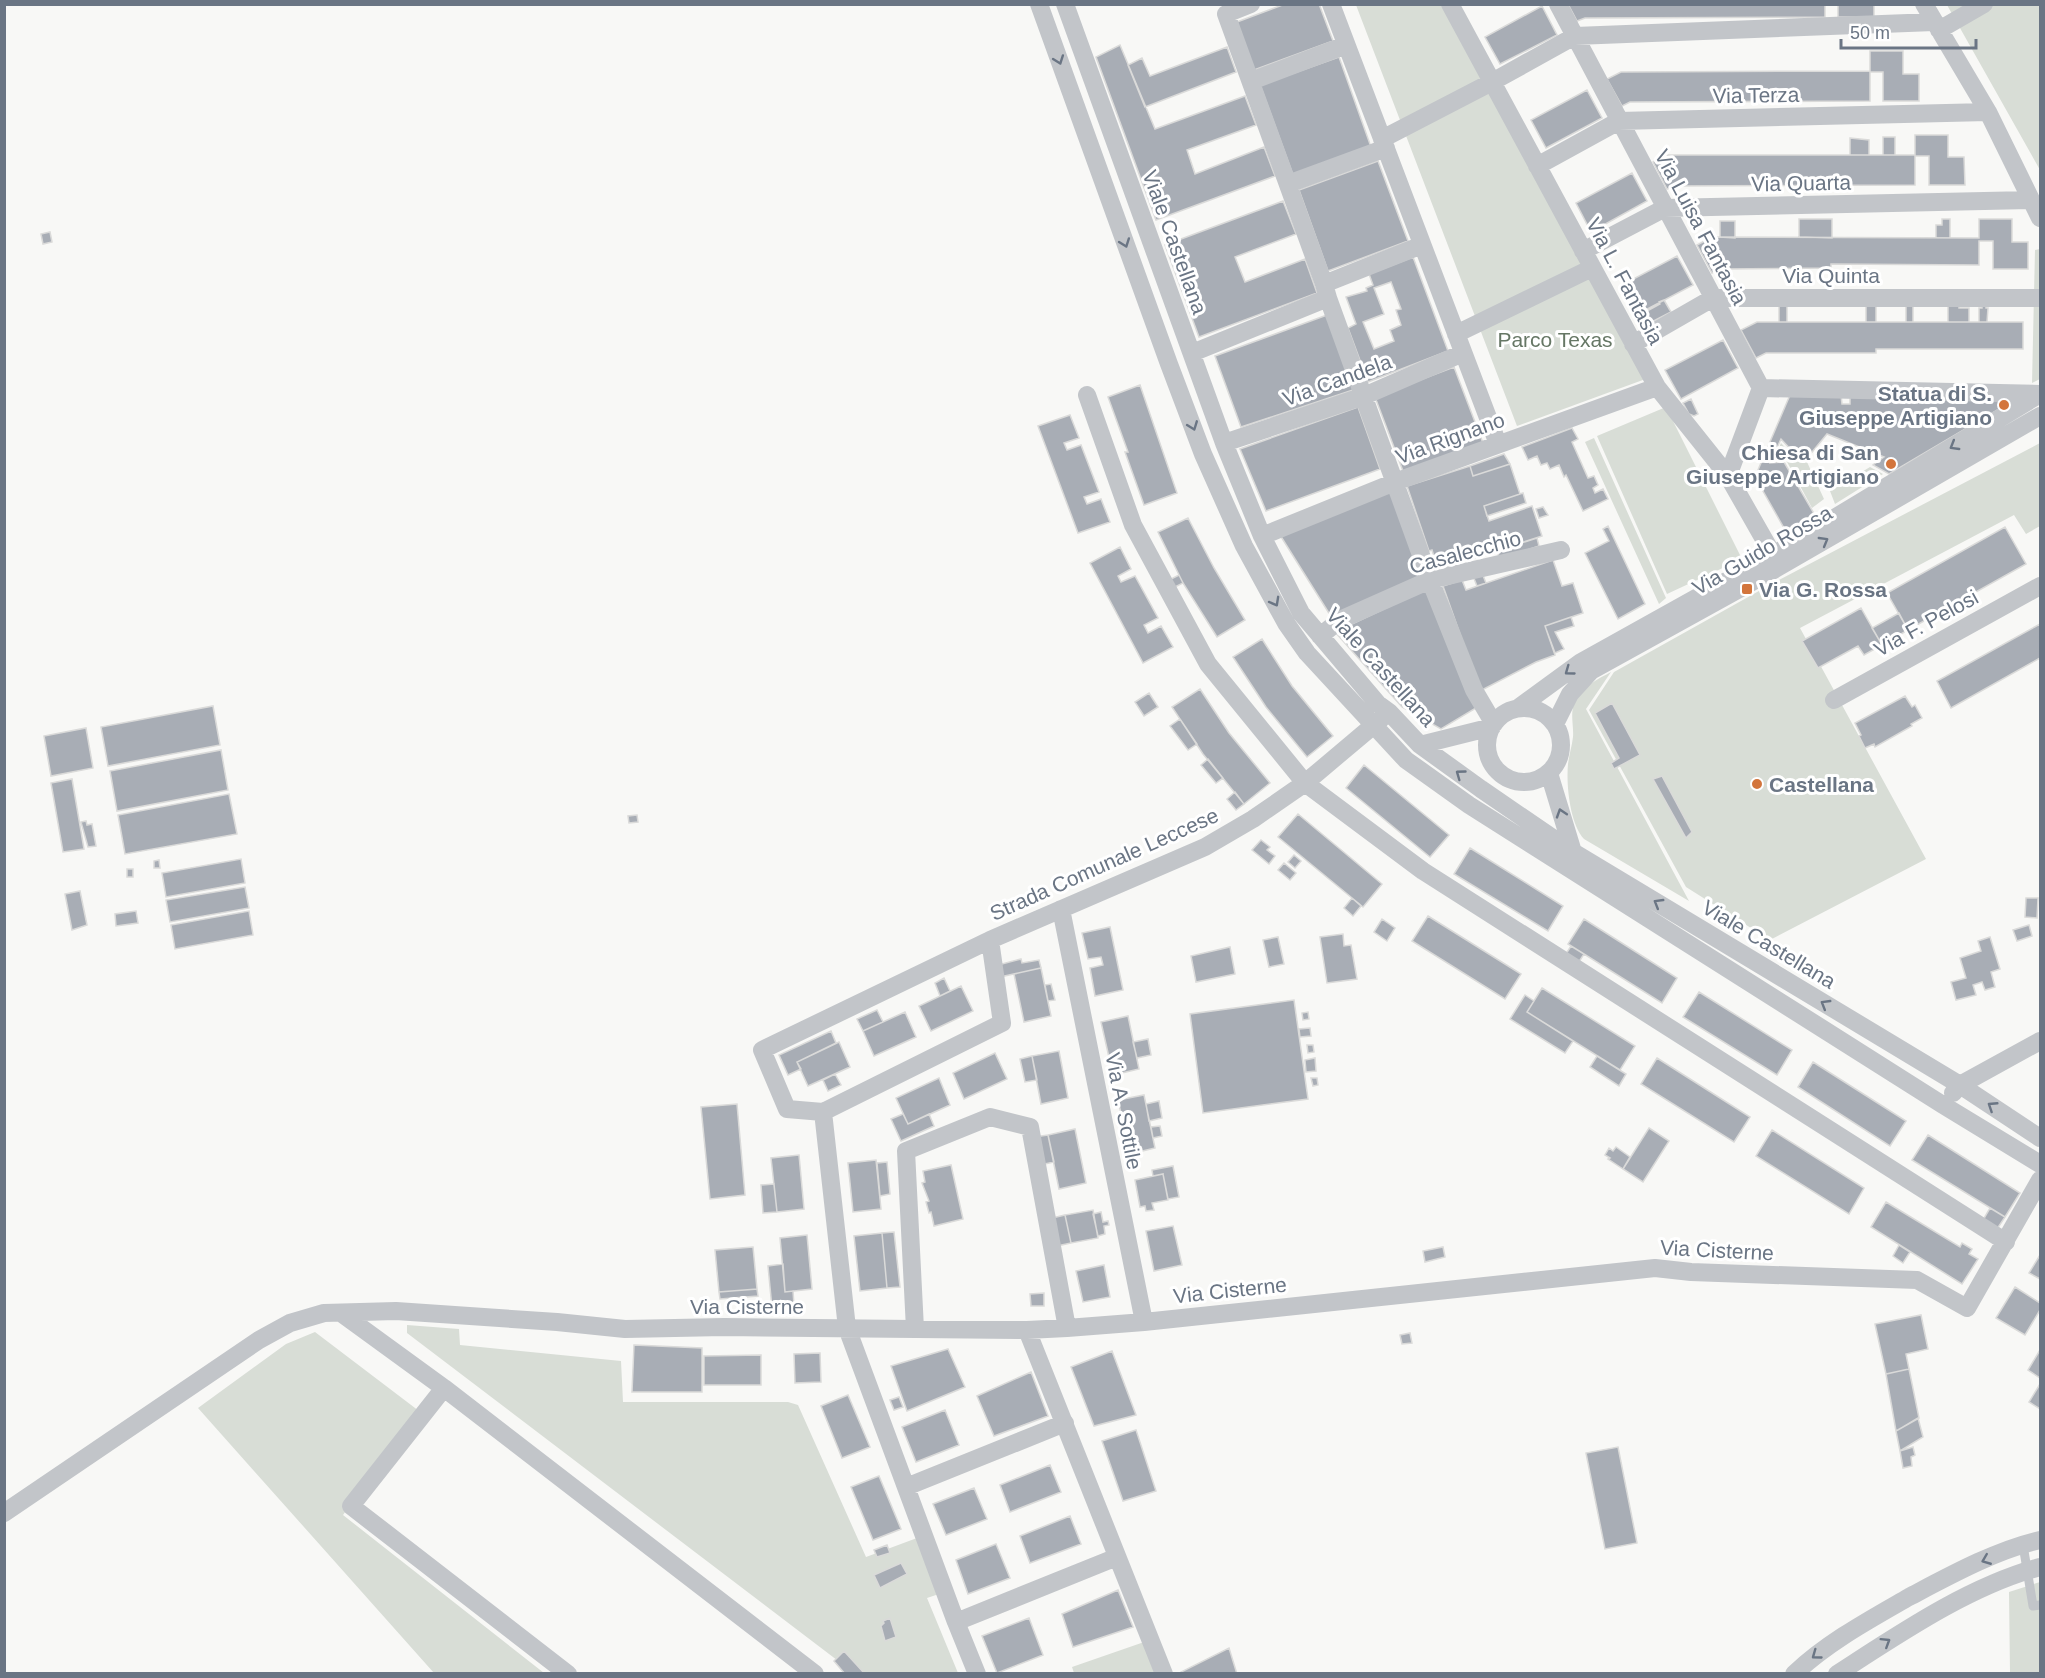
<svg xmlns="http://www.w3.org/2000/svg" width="2045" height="1678" viewBox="0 0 2045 1678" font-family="Helvetica,sans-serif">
  <rect width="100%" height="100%" fill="#f8f8f6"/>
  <path fill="#d8ddd6" d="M1356 5H1450L1651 377 1517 426Z
    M1947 5H2040V170Z
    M2040 249V379L2032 383 2035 250Z
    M1666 407 1742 559 1667 594 1597 436Z
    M1594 438 1666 598 1659 604 1585 442Z
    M1781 443 1794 457 1807 462 1824 499 1812 508 1786 460 1773 461Z
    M2040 443V526L2026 534 2014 515 1800 628 1926 859 1770 940 1686 887 1589 710 1614 672 1775 582Z
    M1870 467 1883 474 1835 504 1830 491Z
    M1611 672 1586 709 1689 901 1584 839C1570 824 1566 785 1568 764 1569 755 1572 746 1573 737 1574 725 1569 711 1576 700 1583 686 1598 679 1611 672Z
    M407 1325 459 1329 460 1345 621 1361 623 1402H788L798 1405 866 1557 917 1538 939 1594 927 1598 958 1673H854L407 1333Z
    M315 1332 419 1411 343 1515 544 1673H434L198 1408 286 1344Z
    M2040 1582V1673H2010L2009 1592Z
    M1147 1641 1161 1673H1074L1072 1667Z"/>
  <path fill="#a8adb5" stroke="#dadad9" stroke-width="1.5" fill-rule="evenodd" d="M1285 4H1319L1333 41 1254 70 1237 22Z
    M1568 4H1825V17L1585 18 1577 21Z
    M1838 4H1874V17H1838Z
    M1542 6 1557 35 1500 64 1485 37Z
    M1120 45 1155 129 1245 96 1256 125 1187 150 1195 174 1264 147 1275 176 1156 220 1096 57Z
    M1227 47 1236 72 1145 107 1128 65 1142 58 1150 76Z
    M1870 51H1903V74H1919V101H1883V72H1870V101L1630 102 1622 106 1607 79 1621 72 1870 71Z
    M1339 57 1371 147 1293 175 1260 85Z
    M1587 90 1602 118 1546 148 1531 120Z
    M1915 135H1948V157H1964L1965 185H1929V156H1915V185L1675 186 1667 189 1653 162 1666 155H1915Z
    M1883 137H1895V155H1883Z
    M1850 138 1869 140V155H1850Z
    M1378 161 1408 241 1328 271 1299 190Z
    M1632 173 1647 201 1591 232 1576 203Z
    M1283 201 1296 234 1235 257 1245 282 1305 259 1317 293 1199 337 1165 245Z
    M1799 219H1832V238L1799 237Z
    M1942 219H1950V238H1936V225H1942Z
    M1979 219H2012V242H2028V269H1993V241H1979V265L1831 264V268L1721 269 1712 273 1697 245 1712 237 1979 238Z
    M1720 221H1735V238L1720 237Z
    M50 232 52 242 43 244 41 234Z
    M1677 256 1693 285 1636 315 1620 286Z
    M1413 257 1448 351 1368 382 1348 328 1356 324 1346 297 1367 291 1366 288 1373 285 1369 274ZM1391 282 1401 309 1396 310 1401 325 1390 330 1394 341 1374 349 1363 322 1384 314 1374 288Z
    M1664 300 1671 312 1644 326 1638 316 1660 304 1659 302Z
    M1906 304 1913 305V322H1906Z
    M1948 304H1959V308H1969V322H1948Z
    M1866 305H1876V322H1866Z
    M1982 305H1986V308H1988L1987 322H1979V308H1982Z
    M1779 306H1787V322H1779Z
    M1327 315 1356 389 1241 427 1215 356Z
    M1757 322H2023V349H1876V353H1766L1756 358 1741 330Z
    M1723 340 1738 368 1681 399 1665 370Z
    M1454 367 1483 443 1403 471 1375 397Z
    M1140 385 1177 493 1144 505 1125 452H1128L1108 397Z
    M1790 395 1998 397 2001 408 1889 474 1873 465 1884 457 1827 434 1808 457 1795 454 1781 439 1770 463 1784 462 1816 517 1788 535 1755 477Z
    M1841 395H1850V404H1842Z
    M1691 399 1698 414 1694 416 1689 414 1683 403Z
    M1358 407 1380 469 1266 511 1240 449Z
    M1070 415 1079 438 1064 443 1067 450 1081 445 1099 492 1084 497 1087 504 1101 499 1110 522 1078 533 1038 426Z
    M1572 428 1578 439 1572 442 1588 478 1594 476 1598 485 1593 488 1595 493 1603 489 1608 499 1583 511 1566 475 1564 477 1559 465 1550 469 1547 463 1541 465 1537 456 1528 460 1522 447Z
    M1504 454 1510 464 1473 476 1470 466Z
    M1510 464 1520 494 1484 506 1489 521 1532 506 1542 536 1438 570 1432 550 1429 551 1407 486 1470 466 1473 476Z
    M1392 488 1423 577 1332 618 1280 535Z
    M1523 493 1526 503 1487 516 1484 506Z
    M1543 507 1548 515 1539 518 1536 509Z
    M1188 518 1214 568 1245 620 1217 637 1183 583 1158 532Z
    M1608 526 1645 604 1618 619 1585 553 1609 541 1603 529Z
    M2005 527 2026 564 1908 630 1887 593Z
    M1537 538 1539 546 1500 559 1497 551Z
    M1120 547 1131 569 1118 576 1121 582 1135 576 1158 618 1144 625 1148 633 1161 626 1173 647 1143 663 1090 563Z
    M1553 560 1562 586 1573 583 1583 613 1545 626 1555 655 1536 662 1480 691 1443 586 1462 580 1466 590Z
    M1482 573 1486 583 1477 586 1473 576Z
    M1179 575 1183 583 1173 588 1169 580Z
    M1426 589 1476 708 1441 729 1402 707 1335 632Z
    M1861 608 1882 645 1864 655 1858 646 1818 668 1802 641Z
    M1899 613 1908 630 1882 645 1872 628Z
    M1571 617 1574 626 1555 632 1564 649 1555 653 1545 626Z
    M2040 624V658L1951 708 1937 681Z
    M1262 639 1292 686 1333 736 1307 757 1266 707 1233 657Z
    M1200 689 1229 733 1270 783 1244 804 1203 754 1172 707Z
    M1149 693 1158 707 1144 716 1135 702Z
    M1905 696 1912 707 1915 705 1922 718 1911 724 1912 726 1875 747 1874 744 1865 748 1859 736 1861 735 1855 723Z
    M1612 703 1640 755 1614 769 1611 763 1619 758 1595 713Z
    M213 706 220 745 108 766 101 727Z
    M1180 719 1197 744 1188 750 1170 726Z
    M86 728 93 768 51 776 44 736Z
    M221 750 228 790 117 811 110 771Z
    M1208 759 1223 778 1216 783 1201 765Z
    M1364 765 1449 835 1430 857 1346 788Z
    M1662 776 1692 832 1686 838 1653 779Z
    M72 779 84 849 63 852 51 783Z
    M1235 792 1244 804 1236 810 1227 799Z
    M229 794 237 834 125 854 118 815Z
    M1298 814 1382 884 1363 907 1278 837Z
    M637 815 638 822 629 823 628 816Z
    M86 821 87 825 92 824 96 846 88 847 81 822Z
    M1261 840 1270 847 1267 850 1275 856 1269 864 1252 850Z
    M1470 848 1563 906 1548 931 1454 874Z
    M1294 855 1301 861 1295 868 1288 862Z
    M241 859 245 883 166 897 162 873Z
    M159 860 160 868H154V861Z
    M1284 863 1296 873 1290 880 1278 870Z
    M127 869H133V877H127Z
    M245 887 249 908 170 922 166 900Z
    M80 891 87 925 72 930 65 894Z
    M1352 898 1361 906 1353 916 1344 908Z
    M2026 898H2038L2037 918 2025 917Z
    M136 911 138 923 116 926 115 914Z
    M249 911 253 935 175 949 171 925Z
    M1428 916 1521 974 1505 999 1412 941Z
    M1382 919 1395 928 1387 941 1374 932Z
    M1584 919 1677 978 1662 1003 1568 944Z
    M2029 925 2032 936 2017 941 2013 930Z
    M1110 927 1123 990 1095 996 1090 968 1103 965 1101 957 1088 959 1082 933Z
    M1343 934 1344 946 1351 945 1357 979 1327 983 1320 937Z
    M1278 937 1284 964 1269 967 1263 940Z
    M1990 937 2000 969 1991 972 1995 987 1985 990 1982 982 1973 985 1976 995 1956 1000 1951 982 1966 978 1960 958 1981 951 1978 941Z
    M1571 946 1584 954 1577 965 1564 957Z
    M1230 947 1235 974 1196 982 1191 956Z
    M1021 959 1022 963 1039 960 1041 968 1000 977 998 965Z
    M1041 968 1051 1016 1024 1022 1014 974Z
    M944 978 950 991 940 996 935 983Z
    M1051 984 1055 1000 1048 1001 1045 985Z
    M961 986 973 1011 931 1031 919 1006Z
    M1542 988 1635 1046 1620 1070 1527 1012Z
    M1699 992 1792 1050 1777 1075 1683 1017Z
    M1525 995 1534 1001 1527 1012 1573 1041 1565 1053 1510 1019Z
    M1294 1000 1308 1099 1203 1113 1190 1014Z
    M877 1010 883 1022 863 1031 857 1019Z
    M905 1012 916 1037 874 1056 863 1031Z
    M1308 1012 1309 1019 1303 1020 1302 1013Z
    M1128 1016 1139 1069 1113 1075 1101 1022Z
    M1310 1028 1311 1036 1300 1037 1299 1029Z
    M831 1031 836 1043 797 1062 801 1069 788 1075 779 1055Z
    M1148 1039 1151 1055 1137 1058 1133 1042Z
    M839 1042 850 1067 808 1086 797 1062Z
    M1307 1045H1313L1314 1052 1308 1053Z
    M1059 1051 1068 1098 1041 1104 1032 1056Z
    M995 1053 1007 1079 964 1099 953 1073Z
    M1032 1056 1037 1080 1025 1082 1020 1059Z
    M1597 1056 1626 1074 1619 1086 1590 1067Z
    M1315 1058 1316 1071 1306 1072 1305 1060Z
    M1657 1058 1750 1117 1734 1142 1641 1084Z
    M1813 1062 1906 1121 1890 1146 1798 1087Z
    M835 1074 841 1085 828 1091 823 1080Z
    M939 1078 950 1105 908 1124 896 1098Z
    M1311 1078H1317L1318 1085 1313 1086Z
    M1144 1095 1155 1148 1130 1154 1118 1100Z
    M1159 1101 1162 1118 1149 1121 1146 1104Z
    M737 1104 745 1195 710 1199 701 1107Z
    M903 1114 908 1124 929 1114 934 1126 901 1141 891 1119Z
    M1160 1126 1162 1136 1153 1138 1151 1127Z
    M1649 1128 1669 1141 1643 1182 1623 1169Z
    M1075 1129 1086 1183 1059 1189 1048 1135Z
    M1772 1130 1864 1188 1849 1214 1756 1156Z
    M1048 1135 1054 1162 1040 1165 1034 1137Z
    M1928 1135 2020 1193 2005 1217 1912 1160Z
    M1616 1147 1630 1157 1623 1169 1608 1159 1610 1158 1605 1155 1609 1148 1613 1151Z
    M799 1155 804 1209 777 1212 771 1158Z
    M876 1160 881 1209 853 1212 848 1163Z
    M887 1162 890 1194 880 1196 877 1163Z
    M951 1165 963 1219 934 1226 931 1212 929 1213 926 1202 929 1201 922 1183 925 1182 923 1171Z
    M1173 1166 1179 1197 1168 1199 1163 1174 1153 1176 1152 1170Z
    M1163 1174 1168 1200 1152 1203 1154 1210 1146 1211 1145 1206 1140 1207 1135 1180Z
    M774 1184 777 1212 763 1213 761 1185Z
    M1886 1202 1960 1247 1962 1243 1972 1249 1969 1254 1978 1259 1962 1284 1871 1227Z
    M1990 1208 2005 1217 1997 1229 1983 1220Z
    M1093 1210 1098 1238 1071 1243 1065 1215Z
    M1101 1212 1103 1222 1108 1221 1109 1225 1104 1226 1105 1234 1098 1236 1093 1214Z
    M1065 1215 1071 1243 1057 1246 1052 1218Z
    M1173 1226 1182 1265 1154 1271 1146 1231Z
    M894 1232 900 1287 887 1288 882 1233Z
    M882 1233 887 1288 860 1291 854 1236Z
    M807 1235 812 1289 785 1292 780 1238Z
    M1899 1245 1910 1252 1903 1263 1893 1256Z
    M753 1247 757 1289 719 1292 715 1250Z
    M1443 1247 1445 1257 1425 1262 1423 1251Z
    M2040 1255V1279L2029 1273Z
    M783 1264 785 1292 793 1291 794 1305 772 1308 768 1266Z
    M1104 1265 1110 1297 1083 1302 1076 1271Z
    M2015 1287 2040 1303V1310L2025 1335 1996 1318Z
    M757 1289 758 1296 720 1299 719 1292Z
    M1044 1293V1306H1031L1030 1294Z
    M1921 1315 1928 1349 1906 1354 1909 1369 1886 1374 1875 1324Z
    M1410 1333 1412 1343 1402 1344 1400 1335Z
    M634 1345 702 1348V1392H632Z
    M948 1349 965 1387 907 1411 891 1366Z
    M2040 1350V1378L2028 1370Z
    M1112 1351 1136 1415 1094 1426 1071 1367Z
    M820 1353 821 1382 795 1383 794 1354Z
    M761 1355V1385H704V1356Z
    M1909 1369 1919 1418 1896 1431 1886 1374Z
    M1031 1372 1048 1416 994 1436 977 1396Z
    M2040 1384V1409L2029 1402Z
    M848 1395 870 1447 842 1458 821 1406Z
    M899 1397 903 1407 894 1410 890 1400Z
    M945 1410 959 1445 916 1462 902 1427Z
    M1918 1418 1923 1437 1900 1451 1896 1431Z
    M1136 1430 1156 1491 1123 1501 1102 1441Z
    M1618 1447 1637 1543 1605 1549 1586 1453Z
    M1913 1447 1915 1455 1911 1457 1912 1466 1903 1468 1900 1451Z
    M1050 1465 1061 1492 1010 1512 1000 1485Z
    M879 1476 901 1529 873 1540 851 1487Z
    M974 1488 987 1519 946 1535 933 1504Z
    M1070 1516 1081 1544 1030 1563 1020 1536Z
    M996 1544 1010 1578 968 1594 956 1560Z
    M887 1545 890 1553 877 1557 874 1550Z
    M901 1563 907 1574 880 1588 874 1575Z
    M1118 1590 1133 1627 1073 1647 1062 1614Z
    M890 1618 896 1637 885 1641 881 1626 884 1623 883 1621Z
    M1029 1618 1043 1655 997 1673 982 1636Z
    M1229 1648 1237 1674H1182L1181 1672Z
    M844 1651 865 1674H845L834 1661Z"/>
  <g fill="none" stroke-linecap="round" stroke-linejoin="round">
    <path stroke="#c2c5c9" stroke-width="9" d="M2023 1545 2033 1606 2040 1605"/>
    <path stroke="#c2c5c9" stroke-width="18" d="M1039 4 1169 364 1203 454 1244 546 1286 623 1307 653 1406 760 1469 805 1943 1105 2040 1164
      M1065 4 1224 443 1262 536 1301 613 1378 704 1389 712 1420 745 1481 789 1573 852 1960 1085 2040 1138
      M1251 4 1226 14 1324 284
      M1331 4 1498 444
      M1450 4 1657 387 1728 476 1773 555 1777 568
      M1558 4 1761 388 1728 476
      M1924 4 1988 112 2040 218
      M1939 30 1984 4
      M1251 81 1346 45
      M1382 139 1492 82 1575 36 1934 22
      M1537 166 1619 121 1988 112
      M1288 184 1386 148
      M1583 251 1665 208 2030 200
      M1328 298 1430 580 1474 690 1494 724
      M1456 334 1592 268
      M1633 344 1713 298H2040
      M1192 353 1328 298 1324 284 1422 245
      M1761 388 2040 394
      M1087 395 1133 525 1208 664 1305 783 1423 871 2006 1242
      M1224 443 1364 396 1463 353
      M1262 536 1395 482 1657 387
      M1320 636 1340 620 1430 580 1561 550
      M1834 700 2040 586
      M1487 745a37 37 0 1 1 74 0a37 37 0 1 1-74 0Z
      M1518 708 1581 662 1773 555 2040 394
      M1555 724 1570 694 1591 671 1777 568 2040 416
      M1420 745 1492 727
      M1549 773 1573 852
      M1061 909 1144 1322
      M1953 1093 1960 1085 2040 1041
      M823 1112 1002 1023 990 940
      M341 1313 444 1388 815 1674
      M915 1329 906 1151 990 1117 1030 1127 1067 1328
      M1027 1330 1164 1674
      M444 1388 351 1506 568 1674
      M906 1487 1065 1423
      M4 1513 259 1340 290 1323 324 1313 396 1311 557 1322 625 1329 724 1327 1027 1330 1067 1328 1144 1322 1655 1268 1691 1272 1917 1280 1967 1308 2040 1180
      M956 1622 1117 1557
      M977 1674 956 1622 847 1328 823 1112 787 1109 762 1050 990 940 1205 847 1253 819 1305 783 1381 719
      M1794 1674C1828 1642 1869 1620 1909 1597 1949 1576 1996 1550 2040 1540
      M1837 1674C1899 1634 1969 1586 2040 1567"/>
  </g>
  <defs><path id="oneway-chevron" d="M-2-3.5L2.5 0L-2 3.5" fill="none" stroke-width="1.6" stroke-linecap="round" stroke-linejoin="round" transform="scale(1.5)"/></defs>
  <g stroke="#6a7584">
    <use href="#oneway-chevron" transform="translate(1059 60) rotate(70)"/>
    <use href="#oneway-chevron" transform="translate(1125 243) rotate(70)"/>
    <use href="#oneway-chevron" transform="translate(1193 426) rotate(69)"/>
    <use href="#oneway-chevron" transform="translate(1954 446) rotate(149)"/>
    <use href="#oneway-chevron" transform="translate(1824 541) rotate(-30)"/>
    <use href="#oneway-chevron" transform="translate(1275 602) rotate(61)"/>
    <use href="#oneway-chevron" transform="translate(1569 671) rotate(144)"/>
    <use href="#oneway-chevron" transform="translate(1460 774) rotate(-144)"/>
    <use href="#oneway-chevron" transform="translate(1561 813) rotate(-108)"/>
    <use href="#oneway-chevron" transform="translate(1658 903) rotate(-149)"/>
    <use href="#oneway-chevron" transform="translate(1825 1004) rotate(-149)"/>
    <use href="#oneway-chevron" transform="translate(1992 1106) rotate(-147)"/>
    <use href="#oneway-chevron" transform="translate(1986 1560) rotate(158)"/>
    <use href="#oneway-chevron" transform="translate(1886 1642) rotate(-32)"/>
    <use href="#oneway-chevron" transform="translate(1816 1655) rotate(144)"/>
  </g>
  <g fill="#d3753c" stroke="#fff" stroke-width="2">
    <circle cx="2004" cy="405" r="6"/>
    <circle cx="1891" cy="464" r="6"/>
    <rect x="1741" y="583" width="12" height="12" rx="3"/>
    <circle cx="1757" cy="784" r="6"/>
  </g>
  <g text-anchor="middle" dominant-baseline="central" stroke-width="6" stroke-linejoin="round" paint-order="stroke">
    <g font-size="21" fill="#6a7584" stroke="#fff">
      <text transform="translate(1756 95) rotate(-1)">Via Terza</text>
      <text transform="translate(1801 183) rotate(-1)">Via Quarta</text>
      <text transform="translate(1701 227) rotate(62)">Via Luisa Fantasia</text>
      <text transform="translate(1175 242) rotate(70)">Viale Castellana</text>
      <text x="1831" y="275">Via Quinta</text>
      <text transform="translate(1625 281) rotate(62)">Via L. Fantasia</text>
      <text transform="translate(1337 380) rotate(-20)">Via Candela</text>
      <text transform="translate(1450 438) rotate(-20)">Via Rignano</text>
      <text transform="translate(1762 550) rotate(-30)">Via Guido Rossa</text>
      <text transform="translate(1465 552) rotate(-15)">Casalecchio</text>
      <text transform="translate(1926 623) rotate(-29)">Via F. Pelosi</text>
      <text transform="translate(1381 667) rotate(48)">Viale Castellana</text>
      <text transform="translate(1104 864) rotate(-24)">Strada Comunale Leccese</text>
      <text transform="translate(1769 944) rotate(31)">Viale Castellana</text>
      <text transform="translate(1124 1111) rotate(79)">Via A. Sottile</text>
      <text transform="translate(1717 1250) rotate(3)">Via Cisterne</text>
      <text transform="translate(1230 1290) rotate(-6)">Via Cisterne</text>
      <text x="747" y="1306">Via Cisterne</text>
    </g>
    <g font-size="21" fill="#667765" stroke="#fff">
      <text x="1555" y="339">Parco Texas</text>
    </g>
    <g font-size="21" font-weight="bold" fill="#6a7584" stroke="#fff" text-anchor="end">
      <text x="1992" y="393">Statua di S.<tspan x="1992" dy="24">Giuseppe Artigiano</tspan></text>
      <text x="1879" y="452">Chiesa di San<tspan x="1879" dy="24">Giuseppe Artigiano</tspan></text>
      <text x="1759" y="589" text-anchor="start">Via G. Rossa</text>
      <text x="1769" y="784" text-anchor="start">Castellana</text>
    </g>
  </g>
  <rect width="2045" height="1678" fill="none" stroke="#6a7584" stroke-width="12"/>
  <path d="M1841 39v9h135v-9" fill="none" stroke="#6a7584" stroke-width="3"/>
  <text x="1850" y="39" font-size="18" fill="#6a7584" stroke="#ffffff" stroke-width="4.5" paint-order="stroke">50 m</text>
</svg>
